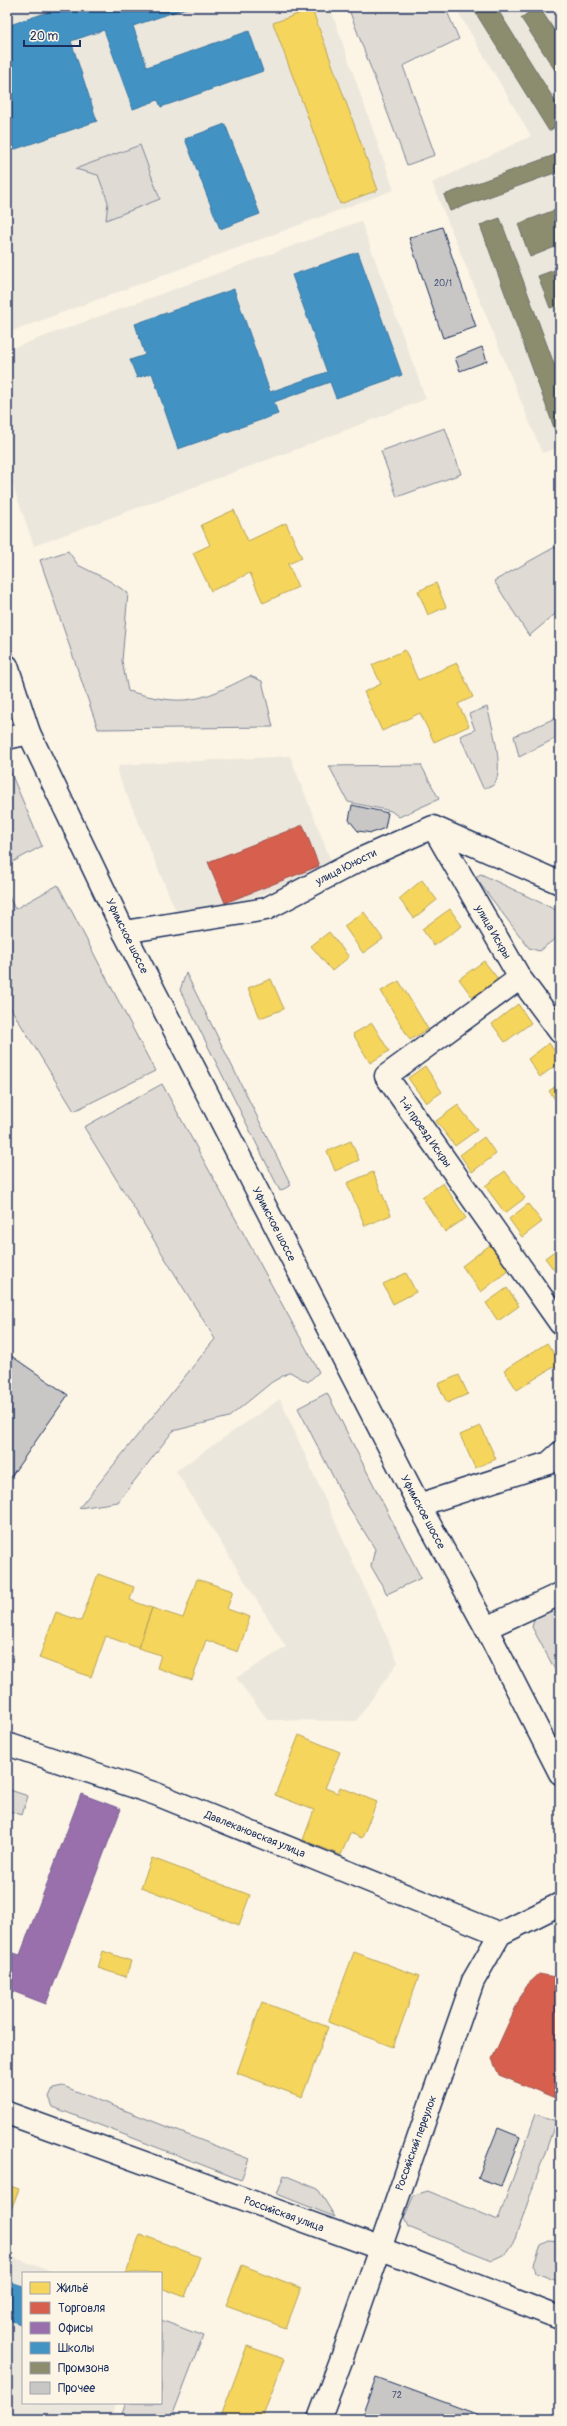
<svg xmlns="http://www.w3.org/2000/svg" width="567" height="2426" viewBox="0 0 567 2426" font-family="Pangolin,sans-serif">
  <rect width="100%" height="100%" fill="#fcf5e5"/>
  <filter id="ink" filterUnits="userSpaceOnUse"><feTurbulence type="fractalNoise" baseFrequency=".025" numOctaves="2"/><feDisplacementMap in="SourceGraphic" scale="8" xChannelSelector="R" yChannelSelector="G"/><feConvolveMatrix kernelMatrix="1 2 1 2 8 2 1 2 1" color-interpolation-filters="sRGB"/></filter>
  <g filter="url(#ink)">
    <path fill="#ece7dc" d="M7 7H330L394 190 7 333Z
      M455 7H560V447L542 453 432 183 531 136Z
      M361 221 426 399 297 449 34 546 7 469V350Z
      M290 756 333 866 225 909 180 915 175 909 117 772 120 765Z
      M280 1399 398 1662 356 1721 268 1720 236 1678 286 1647 176 1471Z
      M7 2255 56 2273H23V2403H116L110 2419H7Z"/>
    <path fill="#dfdbd4" stroke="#7d8599" d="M348 7H445L459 39 403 66 435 155 407 165Z
      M140 145 160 199 106 220 108 202 98 175 75 169Z
      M445 428 461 474 397 497 381 451Z
      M555 547 560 556V610L529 636 494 581Z
      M68 551 78 565 108 580 128 593 122 661 128 691C185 707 199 702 250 676L262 681 273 727 98 729 40 560Z
      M487 707C491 721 507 776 492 786 490 787 486 787 483 788L460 736 475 730 469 714Z
      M560 716V736L519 757 514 736Z
      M7 764 42 846 7 865Z
      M421 765 439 799 399 817 391 811 348 802 329 766Z
      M481 874 560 912V935L539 951 529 948 475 877Z
      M58 885 155 1071 74 1111 7 1002V893L15 909Z
      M186 973 291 1185 280 1191 180 990Z
      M162 1084 319 1372 308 1382 290 1372 272 1382 229 1417 173 1431 118 1502 79 1508 215 1339 84 1127Z
      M327 1393 421 1578 387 1594 371 1566 375 1549 347 1504 298 1408Z
      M560 1608V1679L532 1627 535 1617 550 1609Z
      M7 1789 28 1796 22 1815 7 1810Z
      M63 2086 249 2159 241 2180 53 2107 49 2097 53 2088Z
      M536 2114 556 2121 515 2239 505 2254 492 2260 408 2227 404 2218 414 2195 428 2191 498 2220Z
      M284 2175 318 2189 335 2217 277 2194Z
      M549 2241 560 2242V2282L536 2273 534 2264 541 2245Z
      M161 2320 203 2336 171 2419H120L126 2403H161Z"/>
    <path fill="#f6d55c" stroke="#b4a35d" d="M312 9 378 190 340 204 273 23Z
      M234 510 248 541 286 523 302 558 288 564 298 587 263 603 250 573 211 591 193 553 210 545 201 525Z
      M436 583 446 607 428 615 418 591Z
      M405 650 418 680 457 663 473 697 458 704 469 726 434 742 420 713 382 731 364 692 381 684 372 665Z
      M422 880 437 900 414 918 399 899Z
      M450 909 462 926 434 946 422 929Z
      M364 912 383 939 363 953 344 926Z
      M329 932 349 957 332 971 311 946Z
      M484 961 498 979 473 998 459 979Z
      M271 979 284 1009 260 1018 248 988Z
      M399 981 428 1029 410 1040 381 991Z
      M518 1004 531 1023 505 1042 492 1024Z
      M372 1023 389 1051 370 1063 353 1034Z
      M549 1043 560 1059V1062L540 1077 528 1059Z
      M425 1066 442 1092 426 1103 408 1078Z
      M560 1083V1106L549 1091Z
      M458 1105 477 1130 455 1146 436 1121Z
      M484 1137 496 1154 472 1172 460 1155Z
      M351 1141 359 1160 335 1171 327 1151Z
      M505 1171 525 1198 505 1213 485 1186Z
      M373 1172 391 1215 365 1226 347 1183Z
      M443 1183 466 1218 445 1232 422 1197Z
      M528 1204 542 1222 522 1237 509 1219Z
      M490 1245 509 1270 481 1292 462 1266Z
      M560 1247V1278L545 1258Z
      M406 1273 416 1292 393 1304 383 1284Z
      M507 1288 519 1306 498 1321 486 1303Z
      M547 1343 560 1363 517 1390 504 1370Z
      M459 1375 468 1394 447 1403 438 1384Z
      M481 1426 496 1459 475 1468 460 1435Z
      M98 1574 134 1587 130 1600 152 1608 138 1648 106 1636 91 1677 39 1658 56 1612 81 1621Z
      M197 1579 233 1591 227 1609 250 1617 238 1652 206 1640 192 1680 157 1668 161 1655 138 1648 152 1608 183 1618Z
      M299 1735 340 1752 325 1788 338 1793 340 1787 377 1802 362 1838 350 1833 341 1855 303 1840 314 1810 275 1795Z
      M152 1858 250 1895 239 1925 141 1887Z
      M103 1951 131 1961 126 1977 98 1968Z
      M354 1952 419 1976 393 2047 328 2022Z
      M262 2002 328 2027 302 2097 237 2073Z
      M7 2185 19 2189 7 2220Z
      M140 2234 200 2257 185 2297 161 2288V2273H126Z
      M242 2265 301 2288 286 2328 226 2306Z
      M247 2346 284 2359 262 2419H220Z"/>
    <path fill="#d6604d" stroke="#9e5152" d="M303 825 319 866 225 903 208 862Z
      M539 1974 560 1978V2100L499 2075 492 2059 525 1987Z"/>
    <path fill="#9970ab" stroke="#735c94" d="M81 1794 121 1809 46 2004 7 1989V1951L20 1955Z"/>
    <path fill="#4393c3" stroke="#3775a5" d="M79 7H189L133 26 147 67 249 31 263 71 161 107 158 100 133 109 104 30 71 41 97 121 7 152V26L60 8 62 13Z
      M225 124 260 214 220 229 185 139Z
      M358 252 402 375 336 398 330 382 274 402 278 414 178 449 152 373 137 378 130 360 145 355 135 324 234 289 270 392 327 372 292 275Z
      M7 2281 23 2286V2325L7 2319Z"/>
    <path fill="#8c8c6e" stroke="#6a7069" d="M472 7H496L560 109V124L549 131Z
      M536 7H539L560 39V78L521 18Z
      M560 153V171L450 211 444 195Z
      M560 208V245L530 257 518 224Z
      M500 218 560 380V444L480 225Z
      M560 268V305L550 308 538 276Z"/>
    <path fill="#c8c7c6" stroke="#1b2f5e" d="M442 227 476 327 443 338 409 238Z
      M482 347 487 361 460 371 455 358Z
      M352 805 388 813 385 828 372 833 358 831 349 820Z
      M7 1353 68 1395 10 1478 7 1476Z
      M498 2128 520 2137 501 2186 478 2178Z
      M376 2377 490 2419H378L363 2413Z"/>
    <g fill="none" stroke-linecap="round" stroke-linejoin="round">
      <g stroke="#1b2f5e" stroke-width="25">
        <path id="minor" d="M7 738 29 733
          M433 827 520 978 560 1032
          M124 932 266 909 363 858 433 827 560 883
          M520 978 386 1076 560 1323
          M419 1505 549 1463 560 1453
          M486 1628 560 1594
          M7 1744 156 1794 500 1934
          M319 2419 342 2358 473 1981 500 1934 560 1904"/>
      </g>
      <g stroke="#1b2f5e" stroke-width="25">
        <path id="major" d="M7 666 29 733 124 932 419 1505 486 1628 560 1773
          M7 2113 379 2248 560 2318"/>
      </g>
      <use href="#minor" stroke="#fcf5e5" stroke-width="22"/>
      <use href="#major" stroke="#fcf5e5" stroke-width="22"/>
    </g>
  </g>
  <g text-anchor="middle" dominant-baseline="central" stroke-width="4" stroke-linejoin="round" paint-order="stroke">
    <g font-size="9" fill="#465578">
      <text x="443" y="283">20/1</text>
      <text x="397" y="2395">72</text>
    </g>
    <g font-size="11" fill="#1b2f5e" stroke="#fcf5e5">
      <text transform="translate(346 867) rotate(-27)">улица Юности</text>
      <text transform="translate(493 932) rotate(60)">улица Искры</text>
      <text transform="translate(127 936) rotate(64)">Уфимское шоссе</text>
      <text transform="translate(425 1132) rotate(55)">1-й проезд Искры</text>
      <text transform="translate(274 1224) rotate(63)">Уфимское шоссе</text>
      <text transform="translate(423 1512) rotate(62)">Уфимское шоссе</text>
      <text transform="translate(255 1834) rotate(22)">Давлекановская улица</text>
      <text transform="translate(416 2143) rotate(-70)">Российский переулок</text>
      <text transform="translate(284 2214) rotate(20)">Российская улица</text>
    </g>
  </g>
  <rect width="567" height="2426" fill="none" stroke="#fcf5e5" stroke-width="24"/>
  <rect x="12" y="12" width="543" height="2402" fill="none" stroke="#1b2f5e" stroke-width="1.5" filter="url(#ink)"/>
  <rect x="22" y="2272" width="140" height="132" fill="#fcf5e5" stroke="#a2a6af"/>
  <rect x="30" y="2282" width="20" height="12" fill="#f6d55c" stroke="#a2a6af"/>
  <text x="58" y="2292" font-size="12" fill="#1b2f5e">Жильё</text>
  <rect x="30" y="2302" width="20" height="12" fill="#d6604d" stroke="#a2a6af"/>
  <text x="58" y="2312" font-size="12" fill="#1b2f5e">Торговля</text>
  <rect x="30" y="2322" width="20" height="12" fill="#9970ab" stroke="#a2a6af"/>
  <text x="58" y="2332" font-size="12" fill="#1b2f5e">Офисы</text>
  <rect x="30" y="2342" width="20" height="12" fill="#4393c3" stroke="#a2a6af"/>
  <text x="58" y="2352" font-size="12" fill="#1b2f5e">Школы</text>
  <rect x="30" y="2362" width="20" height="12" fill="#8c8c6e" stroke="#a2a6af"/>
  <text x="58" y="2372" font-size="12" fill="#1b2f5e">Промзона</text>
  <rect x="30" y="2382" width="20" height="12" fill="#c8c7c6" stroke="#a2a6af"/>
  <text x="58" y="2392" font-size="12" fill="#1b2f5e">Прочее</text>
  <path d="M24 40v6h56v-6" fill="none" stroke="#1b2f5e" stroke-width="2"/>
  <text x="30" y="40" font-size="12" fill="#1b2f5e" stroke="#fcf5e5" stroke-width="3" paint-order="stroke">20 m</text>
</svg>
